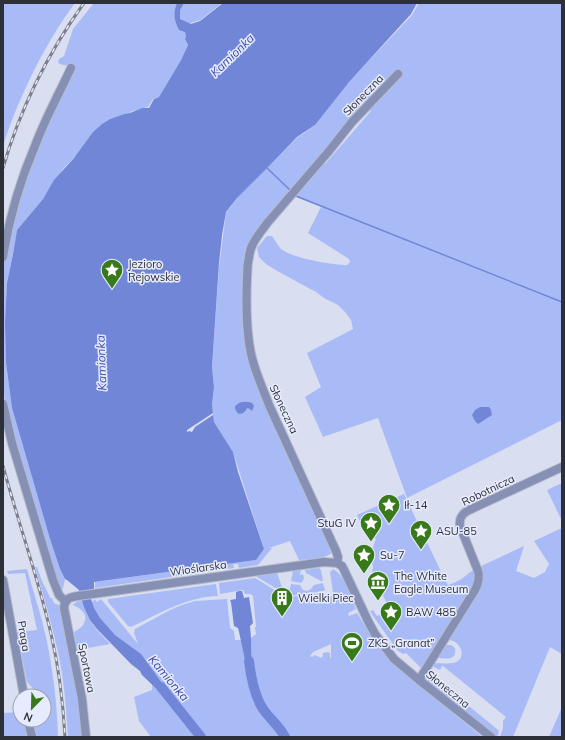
<svg xmlns="http://www.w3.org/2000/svg" width="565" height="740" viewBox="0 0 565 740" font-family="Mulish,sans-serif">
  <rect width="100%" height="100%" fill="#d9def0"/>
  <path fill="#a9bbf7" fill-rule="evenodd" d="M3 3H75C45 43 18 99 3 146Z
    M94 3H222L200 20 191 23 185 39 188 45 181 60 159 97 153 99 148 107C142 108 137 110 130 112V113L124 114 110 119 102 124 93 132 81 150 63 169 43 199 17 230 13 254 7 283 5 322 6 363 12 408 50 539 60 569 65 579 63 588 61 591 43 539 6 406 3 390V267L4 257 23 182 71 66 63 65 58 63 59 59 64 56 73 29Z
    M419 3H562V420L407 498 378 418 323 437 305 397 321 387 307 353 353 329 351 320 346 313 338 305 324 298 316 292 279 272 266 264 259 257 257 248 267 236H272C275 240 278 246 281 249 292 258 332 265 347 265L350 262 349 259 308 233 321 207 296 197 320 166 326 163 371 111 365 106 250 243 249 358 256 384 295 468 332 553C325 559 308 559 299 560L290 541 269 548H272L258 565 239 568 238 564H233L234 568 95 588V582L256 560 264 549 233 452 214 422 212 404 214 386 212 367 219 268 226 213 237 198 249 184 297 138 314 126 343 88 412 15Z
    M562 483V521L547 490Z
    M404 494 445 580 448 585C454 583 459 581 464 577 468 574 469 572 475 570L476 574 475 585 423 670 406 653 403 654 398 651 375 619 370 611 373 610 377 616 390 610 379 587 373 590 370 588 373 566 369 558 376 539 367 536 357 515Z
    M562 528V654L550 647 513 737H500L503 728V721L506 717 443 666H442L440 670 434 667 433 664 434 663C440 663 447 664 453 663 462 662 464 652 459 646 457 642 452 641 448 639L476 593 479 567 524 546 516 571 534 578 545 572 549 564 534 541Z
    M35 567H37L42 581 49 595 50 598H52L54 603 60 606 76 680 83 737H68C66 707 64 677 57 648 51 621 43 594 35 567Z
    M319 568 321 570 323 581H321L306 573 305 570Z
    M27 569C33 591 41 614 46 637 53 670 57 703 58 737H34L31 720H44V696H39L37 693 27 682 17 632 37 630 25 573 8 574 7 571Z
    M333 569C344 574 351 597 355 607L356 609 348 613 349 616 357 613 377 645 398 668 482 737H151L139 721 134 697 152 690 153 671 147 662 144 658 107 629 92 606 91 603 95 599 97 602 101 599 138 644 134 633 135 629 170 610 182 605 195 601 227 599 230 628 234 631 235 640H241L249 674 252 673 251 638 256 634 255 628 256 626 253 596 251 594H245L243 590 220 594 219 583 255 578 286 597H288L324 593 327 597 335 596 333 593 330 572ZM331 644V658H330V653L327 652 323 653V656L321 658 315 655 312 657 310 656 313 652Z
    M301 570 300 575H301L303 574 304 579 301 583 291 581 293 571Z
    M277 573 282 587 285 589H290L291 584 300 585 303 590 307 591 311 589 314 585 323 583 325 590 324 591 289 596 257 577V576Z
    M216 584 218 596C186 597 159 614 131 627L128 626 108 602V599Z
    M83 600C86 611 90 621 97 630 101 635 106 639 110 644L77 650 74 632C77 630 83 627 84 623 89 614 80 608 73 605L76 602Z
    M446 645H451L455 648C457 662 446 658 437 658L444 646Z
    M430 672C436 673 437 675 438 681L497 729 499 731 498 735 496 737 493 736 425 681 424 679 425 675Z
    M562 707V737H549Z
    M20 712V720H24L28 737H3V713Z"/>
  <path fill="#7286d7" d="M177 3H182L183 5 180 10V19L191 24 200 21 223 3H417L411 14 349 82 315 125 297 137 267 168 237 198 226 212 222 235 219 263 212 367 214 387 212 404 214 422 233 452 238 472 264 549 256 560 94 582V588L91 599 94 608 100 618 115 635 141 654 147 662 171 696 167 699 142 675 140 671 131 664 97 629 90 620 84 607 79 590 67 580 65 579 60 569 50 539 12 408 6 363 5 322 7 283 13 254 17 230 43 199 54 180 74 158 93 132 102 124 110 119 124 114 130 113 142 108H149L154 99 159 97 181 60 188 45 185 39 186 36 185 32 179 30C174 20 173 13 177 3Z
    M242 402H249L252 403 254 406 252 411 250 409 247 408C244 416 235 416 235 406L239 403Z
    M480 407H489L491 410 492 415 478 424 475 421 472 415 475 410Z
    M239 591H242L244 598 249 597 253 623 250 626 251 638 252 673 248 674 239 632 238 628 234 626 231 602 230 600 236 599V592Z"/>
  <path fill="#d9def0" d="M213 413V415L195 427 192 432 189 431 187 432V430Z"/>
  <g fill="none" stroke-linecap="round" stroke-linejoin="round">
    <path stroke="#7286d7" stroke-width="1.5" d="M267 168 290 190
      M296 196 562 302"/>
    <path stroke="#7286d7" stroke-width="10" d="M249 661C251 678 254 695 263 709 270 719 280 727 285 737
      M161 687 201 737"/>
    <g stroke="#b7bbcb" stroke-width="10">
      <path id="minor" d="M3 257C9 219 20 181 35 146 45 119 59 94 71 68
        M3 404 12 443 53 580 59 595 66 602
        M337 563 338 557 336 551 269 405C263 389 256 374 252 358 246 334 246 303 247 278 247 268 248 258 251 248 255 238 262 230 268 222L329 151 352 122 398 74
        M337 563 342 566 344 570 368 621 375 634 394 659 419 680 491 737
        M3 580 24 696
        M419 680 475 590C478 584 480 578 478 571L460 526C459 519 461 515 467 511L562 467
        M28 720 32 737
        M86 737 82 699 64 608C64 599 70 597 78 596L324 562 337 563"/>
    </g>
    <use href="#minor" stroke="#8590b4" stroke-width="8"/>
    <g stroke="#7c7f8b" stroke-width="3">
      <path id="rail" d="M3 168C20 109 48 53 84 3
        M3 466C18 522 38 577 51 634 59 668 63 702 65 737"/>
    </g>
    <use href="#rail" stroke="#e6ecfe" stroke-width="1.5" stroke-dasharray="4.5" stroke-linecap="butt"/>
  </g>
  <defs>
    <g id="sight-pin" transform="scale(1.15)"><path d="M0 17L-7.5 6A9.5 9.5 0 1 1 7.5 6Z" fill="#387a1a" stroke="#e6ecfe"/><path d="M0-6L1.8-2.2L6-1.7L2.9 1.2L3.7 5.4L0 3.3L-3.7 5.4L-2.9 1.2L-6-1.7L-1.8-2.2Z" fill="#fff"/></g>
    <g id="museum-pin" transform="scale(1.15)"><path d="M0 17L-7.5 6A9.5 9.5 0 1 1 7.5 6Z" fill="#387a1a" stroke="#e6ecfe"/><path d="M0-6L6-3V-2H-6V-3ZM-5-1h2V3h-2ZM-1-1h2V3h-2ZM3-1h2V3H3ZM-6 4H6V6H-6Z" fill="#fff"/></g>
    <g id="building-pin" transform="scale(1.15)"><path d="M0 17L-7.5 6A9.5 9.5 0 1 1 7.5 6Z" fill="#387a1a" stroke="#e6ecfe"/><path d="M-4-6H4V6H1V3H-1V6H-4ZM-2.5-4.3h1.7v1.8h-1.7ZM.8-4.3h1.7v1.8H.8ZM-2.5-1h1.7V.8h-1.7ZM.8-1h1.7V.8H.8Z" fill="#fff"/></g>
    <g id="stadium-pin" transform="scale(1.15)"><path d="M0 17L-7.5 6A9.5 9.5 0 1 1 7.5 6Z" fill="#387a1a" stroke="#e6ecfe"/><path d="M0-5a6.5 5 0 1 0 0 10a6.5 5 0 1 0 0-10ZM-3.5-1.8h7v3.6h-7Z" fill="#fff"/></g>
  </defs>
  <g fill-rule="evenodd">
    <use href="#sight-pin" x="112" y="270"/>
    <use href="#sight-pin" x="389" y="505"/>
    <use href="#sight-pin" x="371" y="523"/>
    <use href="#sight-pin" x="421" y="531"/>
    <use href="#sight-pin" x="364" y="555"/>
    <use href="#museum-pin" x="378" y="582"/>
    <use href="#building-pin" x="282" y="598"/>
    <use href="#sight-pin" x="391" y="612"/>
    <use href="#stadium-pin" x="352" y="643"/>
  </g>
  <g text-anchor="middle" dominant-baseline="central" stroke-width="3" stroke-linejoin="round" paint-order="stroke">
    <g font-size="11" fill="#2e3037" stroke="#e6ecfe">
      <text transform="translate(363 95) rotate(-46)">Słoneczna</text>
      <text transform="translate(284 409) rotate(65)">Słoneczna</text>
      <text transform="translate(488 490) rotate(-26)">Robotnicza</text>
      <text transform="translate(198 568) rotate(-8)">Wioślarska</text>
      <text transform="translate(24 636) rotate(80)">Praga</text>
      <text transform="translate(87 668) rotate(79)">Sportowa</text>
      <text transform="translate(448 689) rotate(39)">Słoneczna</text>
    </g>
    <g font-size="11" fill="#2e3037" stroke="#e6ecfe" text-anchor="start">
      <text x="128" y="264">Jezioro<tspan x="128" dy="13">Rejowskie</tspan></text>
      <text x="404" y="505">Ił-14</text>
      <text x="356" y="523" text-anchor="end">StuG IV</text>
      <text x="436" y="531">ASU-85</text>
      <text x="380" y="555">Su-7</text>
      <text x="394" y="576">The White<tspan x="394" dy="13">Eagle Museum</tspan></text>
      <text x="298" y="598">Wielki Piec</text>
      <text x="406" y="612">BAW 485</text>
      <text x="368" y="643">ZKS „Granat”</text>
    </g>
    <g font-size="12" font-style="italic" fill="#3948a8" stroke="#e6ecfe">
      <text transform="translate(232 55) rotate(-44)">Kamionka</text>
      <text transform="translate(101 363) rotate(-92)">Kamionka</text>
      <text transform="translate(169 678) rotate(50)">Kamionka</text>
    </g>
  </g>
  <rect width="565" height="740" fill="none" stroke="#2e3037" stroke-width="8"/>
  <g transform="translate(32 708) rotate(203)"><circle r="19" fill="#e6ecfe" stroke="#9ca1ae"/>
  <path d="M0-3L7 15L0 10L-7 15Z" fill="#387a1a"/>
  <text y="-6" font-size="11" font-weight="bold" text-anchor="middle" fill="#2e3037">N</text>
  </g>
</svg>
